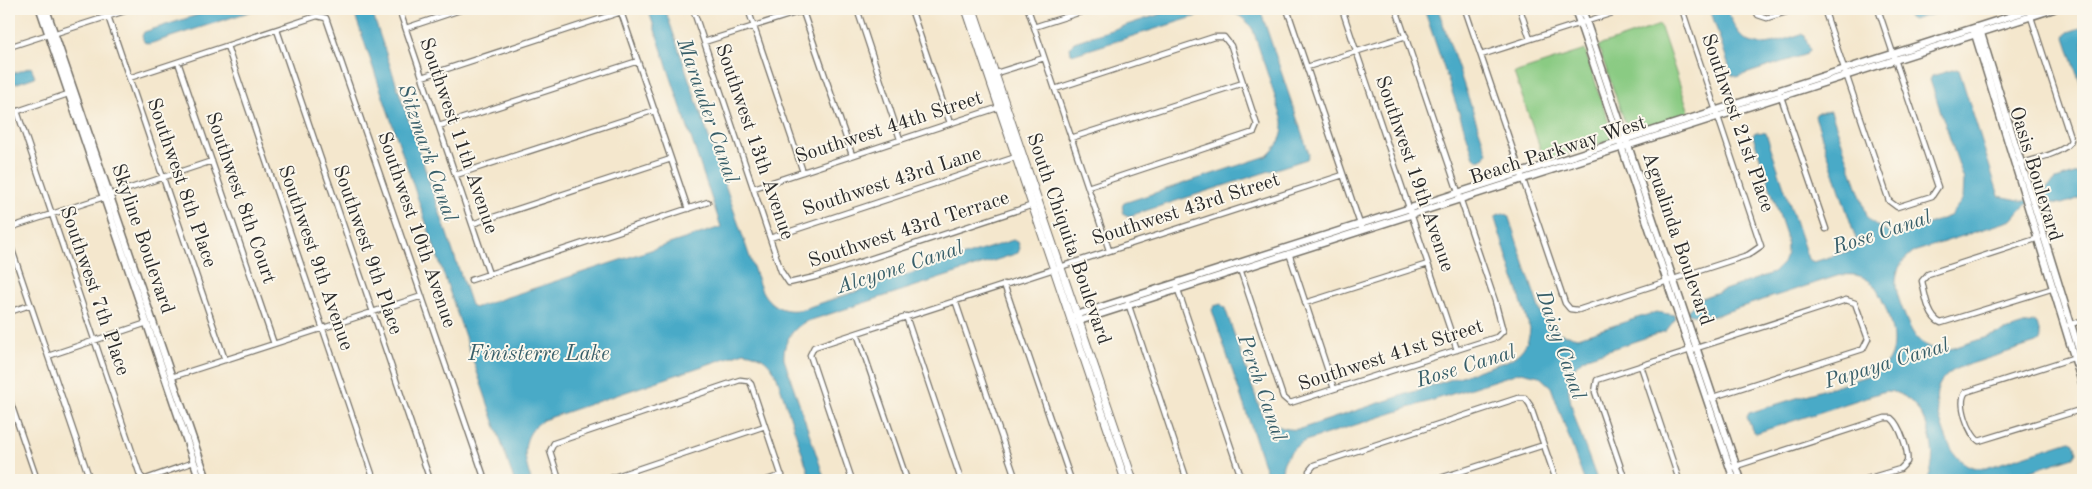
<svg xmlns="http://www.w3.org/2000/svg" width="2092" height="489" viewBox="0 0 2092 489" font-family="'Old Standard TT',serif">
  <rect width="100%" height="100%" fill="#fbf7ec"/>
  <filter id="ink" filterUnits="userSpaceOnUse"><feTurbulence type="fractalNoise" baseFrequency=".02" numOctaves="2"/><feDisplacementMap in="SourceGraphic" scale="10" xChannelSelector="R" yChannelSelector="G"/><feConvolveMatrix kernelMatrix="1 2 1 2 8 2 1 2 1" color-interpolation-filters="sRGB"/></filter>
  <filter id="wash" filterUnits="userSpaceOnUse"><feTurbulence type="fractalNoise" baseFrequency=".0096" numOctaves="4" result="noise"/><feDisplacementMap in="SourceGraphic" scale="20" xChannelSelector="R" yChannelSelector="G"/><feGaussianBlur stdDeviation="1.12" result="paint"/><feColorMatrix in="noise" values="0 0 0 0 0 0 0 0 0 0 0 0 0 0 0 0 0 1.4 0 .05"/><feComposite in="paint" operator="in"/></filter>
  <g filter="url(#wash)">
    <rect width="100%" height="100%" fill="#f4e7cd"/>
    <path fill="#8acb83" stroke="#5a7b57" d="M1660 25 1690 115 1629 134 1598 46Z
      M1585 50 1614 139 1545 162 1514 73Z"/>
    <path fill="#48aac7" stroke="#3a6a79" d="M216 9H258L149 44 144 42 142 36 144 32Z
      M353 9H371L471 305 474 308 721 227 648 9H665L759 284C766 304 782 314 803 309L1013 240 1018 242 1020 248 1018 253 805 322C791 330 783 343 784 359L825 480H811L777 377C770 362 761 354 744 352L543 420C520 436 523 456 531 480H514Z
      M1176 9H1260L1309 154 1307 159 1129 216 1124 214 1122 206 1124 203 1267 156C1278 146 1284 137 1283 121L1253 30C1245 16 1229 8 1213 11L1075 54 1071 53 1070 48 1074 42Z
      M1424 9H1438L1487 153 1484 158 1478 160 1474 157Z
      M1710 9H1727C1743 55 1762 47 1801 34L1805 36 1810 50 1807 54 1736 77 1732 75Z
      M1906 9H1950L1913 20 1909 18Z
      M2083 27V92L2065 37 2068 32Z
      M31 67 35 77 9 86V75Z
      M1956 69 1959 70 1999 196 2024 201 2036 197 2056 180 2083 171V197L2062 204 2037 201 2025 205 2012 220 1913 252C1906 258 1899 264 1897 274 1894 286 1898 297 1902 308 1911 333 1920 353 1950 349L2033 322 2037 324 2041 338 2039 342 1958 368C1929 383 1935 403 1943 429 1950 450 1960 470 1986 468L2070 441 2074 443 2077 452 2074 457 2002 480H1927C1943 453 1923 390 1885 391L1756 433 1752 430 1747 417 1749 413 1873 374C1899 360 1895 336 1887 312 1877 285 1868 270 1837 276L1707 318 1688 314 1687 311 1701 298 1773 273 1783 263 1787 253 1786 235 1753 136 1755 132 1766 133 1808 259 1814 262 1855 249 1858 245 1815 116 1817 113 1831 111 1868 218 1877 226 1889 232H1907L1950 216 1963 199 1964 180 1930 80 1932 76Z
      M1503 213 1508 215 1542 317 1558 333 1578 337 1656 312 1675 315 1676 318 1666 331 1587 357C1578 362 1571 370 1569 381 1565 401 1590 458 1597 480H1584L1551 387 1539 376 1521 372 1305 441C1291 448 1278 463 1283 480H1269L1212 310 1214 306 1221 304 1225 308 1262 415C1274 425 1284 431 1300 429L1507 361C1521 354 1529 344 1530 329L1495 219 1497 215Z"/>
  </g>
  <g filter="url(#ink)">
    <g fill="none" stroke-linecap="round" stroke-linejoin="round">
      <g stroke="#716d64" stroke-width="7">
        <path id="street" d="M399 9 489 274
          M620 9 688 209
          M693 9 781 271 789 283 815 277 1033 205
          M748 9 803 172
          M802 9 852 155
          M857 9 900 139
          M911 9 950 123
          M1028 9 1109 250
          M1287 9 1361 227
          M1342 9 1457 350
          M1465 9 1565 303 1570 309 1578 310 1748 255 1761 246 1682 9
          M1520 9 1530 39
          M1755 9 1758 15 1767 18 1796 9
          M1824 9 1889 201 1897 207 1932 196 1938 187 1878 9
          M108 16 225 360
          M1034 27 1090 9
          M406 28 463 9
          M277 30 430 480
          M56 33 131 9
          M704 42 808 9
          M227 46 374 480
          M9 47 49 34
          M1481 55 1625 9
          M178 62 274 344
          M1307 67 1406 36
          M993 74 1044 58
          M422 77 621 12
          M129 78 317 16 326 18 485 480
          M1055 89 1214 37H1224L1231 46 1257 125 1254 132 1088 187
          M1780 94 1826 229
          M17 111 140 475 144 480
          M9 114 71 93
          M439 126 638 61
          M1071 138 1243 83
          M2019 164C2032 160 2068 152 2071 140L2030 14
          M456 175 655 110
          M754 188 1000 107
          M110 195 212 161
          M472 224 671 159
          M9 228 104 197
          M770 238 1016 157
          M2039 238 1928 274 1922 281C1925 294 1928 318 1941 323L2054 288
          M9 241 90 480
          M1289 253 1334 389
          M1240 269 1283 397 1290 403 1497 337 1503 331 1495 301 1396 9
          M471 280 708 202
          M1004 284 1071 480
          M1177 287 1242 480
          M955 300 1016 480
          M1128 303 1187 480
          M1305 303 1428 264
          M9 312 30 305
          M906 316 961 480
          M2069 325 2083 320
          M857 333 907 480
          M48 356 147 323
          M2076 357 1966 392C1957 402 1969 435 1979 441L2083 409
          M1641 366 1679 480
          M172 377 422 296
          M9 398 37 480
          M1730 468 1885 418H1891C1900 425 1909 452 1907 462L1900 469 1863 480
          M143 480 194 462
          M559 480 550 451 554 443 740 380 748 381 751 384 783 480
          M605 480 765 426
          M767 480 782 475
          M852 480 810 355 814 347 1343 175
          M1311 480 1309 471 1314 465 1518 398H1525L1530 405 1556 480
          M1434 480 1544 445
          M1625 480 1595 392 1597 380 1846 300 1855 303 1868 339 1863 349 1710 398"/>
      </g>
      <g stroke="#716d64" stroke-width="9">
        <path id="secondary" d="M40 9 200 480
          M46 9 207 480
          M1575 9 1734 480
          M1582 9 1741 480
          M1980 30 2083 363
          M1974 31 2083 386
          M1073 316 2033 9
          M1076 322 2054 9"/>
      </g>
      <g stroke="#716d64" stroke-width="9">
        <path id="primary" d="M966 9 1125 480
          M973 9 1133 480"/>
      </g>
      <use href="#street" stroke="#fff" stroke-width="4.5"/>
      <use href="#secondary" stroke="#fff" stroke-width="6"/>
      <use href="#primary" stroke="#fff" stroke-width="7"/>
    </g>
  </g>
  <g text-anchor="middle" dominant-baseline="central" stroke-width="4" stroke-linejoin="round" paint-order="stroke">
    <g font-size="20" fill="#2b2b2b" stroke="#fbf7ec">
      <text transform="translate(1737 123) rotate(71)">Southwest 21st Place</text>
      <text transform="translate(889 128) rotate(-18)">Southwest 44th Street</text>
      <text transform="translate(458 136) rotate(71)">Southwest 11th Avenue</text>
      <text transform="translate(754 142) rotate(71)">Southwest 13th Avenue</text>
      <text transform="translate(1558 151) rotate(-18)">Beach Parkway West</text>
      <text transform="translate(1414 174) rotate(71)">Southwest 19th Avenue</text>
      <text transform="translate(2035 174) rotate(73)">Oasis Boulevard</text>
      <text transform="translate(892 182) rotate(-18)">Southwest 43rd Lane</text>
      <text transform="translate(181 183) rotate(71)">Southwest 8th Place</text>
      <text transform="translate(240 198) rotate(71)">Southwest 8th Court</text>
      <text transform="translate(1186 210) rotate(-18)">Southwest 43rd Street</text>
      <text transform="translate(416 230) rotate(71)">Southwest 10th Avenue</text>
      <text transform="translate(909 230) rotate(-18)">Southwest 43rd Terrace</text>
      <text transform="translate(142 239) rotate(71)">Skyline Boulevard</text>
      <text transform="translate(1068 239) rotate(71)">South Chiquita Boulevard</text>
      <text transform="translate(1677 239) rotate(71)">Agualinda Boulevard</text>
      <text transform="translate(367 250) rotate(71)">Southwest 9th Place</text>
      <text transform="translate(315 258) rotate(71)">Southwest 9th Avenue</text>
      <text transform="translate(94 291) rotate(71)">Southwest 7th Place</text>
      <text transform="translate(1391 356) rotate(-18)">Southwest 41st Street</text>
    </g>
    <g font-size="21" font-style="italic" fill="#375e69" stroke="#fbf7ec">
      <text transform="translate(707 111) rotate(71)">Marauder Canal</text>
      <text transform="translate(427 153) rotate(71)">Sitzmark Canal</text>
      <text transform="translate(1882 233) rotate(-18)">Rose Canal</text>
      <text transform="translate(900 268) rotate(-18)">Alcyone Canal</text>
      <text transform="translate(1560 345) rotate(71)">Daisy Canal</text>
      <text x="539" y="354">Finisterre Lake</text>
      <text transform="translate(1887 364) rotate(-17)">Papaya Canal</text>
      <text transform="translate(1466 367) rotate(-17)">Rose Canal</text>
      <text transform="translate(1261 388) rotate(71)">Perch Canal</text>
    </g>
  </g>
  <rect width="2092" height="489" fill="none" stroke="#fbf7ec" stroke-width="30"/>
</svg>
